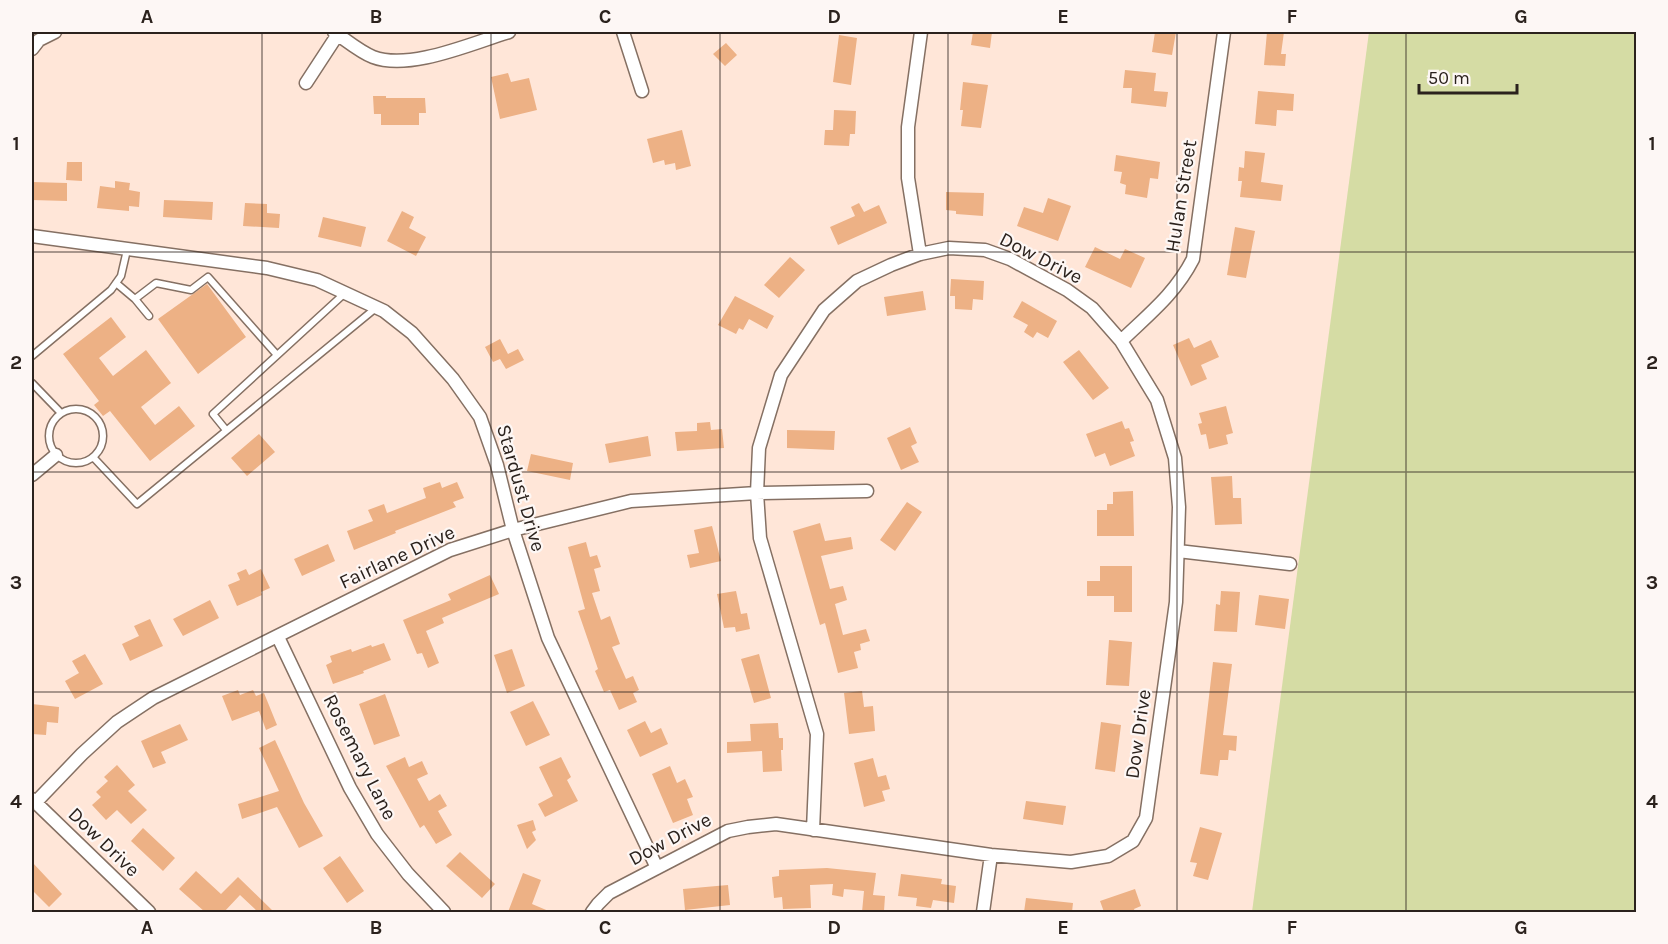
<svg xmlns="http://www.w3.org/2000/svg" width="1668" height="944" viewBox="0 0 1668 944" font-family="Karla,sans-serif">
  <rect width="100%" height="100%" fill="#ffe6d8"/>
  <path fill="#d5dca4" d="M1369 32H1636V912H1252Z"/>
  <path fill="#edb185" d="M973 32H992L990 48 971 45Z
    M1155 32H1176L1172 55 1152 52Z
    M1267 32H1284L1281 54H1286L1285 66 1264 65Z
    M839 35 857 38 851 85 833 82Z
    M726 43 737 55 725 66 713 54Z
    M1125 70 1156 73 1154 91 1168 92 1166 107 1131 103 1132 88H1123Z
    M508 73 511 82 529 78 537 110 500 119 491 77Z
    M963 82 988 85 981 128 961 126 963 110H960Z
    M1258 91 1294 94 1293 111 1277 110 1276 126 1255 124Z
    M373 96H386V98H425L426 113H419V125H381V114H374Z
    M834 110 856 111 855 134H850L849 146 824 145 825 130H833Z
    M682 130 691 166 676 170 675 163 665 165 664 160 653 163 647 139Z
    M1245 151 1265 153 1261 182 1283 185 1281 201 1240 197 1242 181H1238L1239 167 1244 168Z
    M1116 155 1160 162 1158 179 1150 178 1147 198 1125 194 1126 185 1120 183 1122 172 1114 171Z
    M67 162H82V181L66 180Z
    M115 181 130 183 129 190 140 192 139 207 129 206V211L97 208 100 186 115 188Z
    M32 182 67 183V201L32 200Z
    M946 192 984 193 983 216 956 214V211L946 210Z
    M1048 198 1071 206 1058 241 1017 226 1024 207 1043 213Z
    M164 200 213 202 212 220 163 217Z
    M245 203 267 204V213L280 214 279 228 243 226Z
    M859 203 864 212 879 205 887 223 838 245 830 227 855 216 851 207Z
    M402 211 414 217 409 228 426 237 416 256 387 241Z
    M323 217 366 227 361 247 318 237Z
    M1235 227 1255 231 1246 278 1227 275Z
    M1095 247 1120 259 1125 249 1145 258 1131 288 1085 267Z
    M790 257 805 270 779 298 764 285Z
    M951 279 984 281 983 300 973 299 972 310 955 309V296H950Z
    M207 284 246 337 198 374 158 319Z
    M923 291 926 310 887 316 884 297Z
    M735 296 774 316 767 329 749 319 743 330 739 328 736 334 718 325Z
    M1022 301 1057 321 1048 338 1037 332 1033 338 1024 332 1028 325 1013 317Z
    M111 317 126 337 99 358 113 376 146 350 171 383 141 407 155 425 179 406 195 426 150 461 110 411 103 416 94 405 99 401 63 354Z
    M1189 338 1194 348 1211 340 1219 357 1201 365 1207 379 1191 386 1173 345Z
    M500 339 508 354 518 349 524 360 506 369 500 359 493 362 485 347Z
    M1079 350 1109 388 1093 400 1063 362Z
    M1226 406 1233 433 1226 435 1228 444 1209 449 1206 434 1201 435 1198 424 1202 423 1199 413Z
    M1122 421 1125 429 1129 428 1134 441 1130 442 1135 456 1110 466 1105 453 1095 457 1086 434Z
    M710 422 711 430 722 429 724 448 677 451 675 432 697 431V423Z
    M910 427 917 443 911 446 919 462 901 470 887 438Z
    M787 430 835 431 834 450 787 448Z
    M259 434 275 452 247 476 231 458Z
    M648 436 651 456 609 463 605 444Z
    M531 454 573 463 570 480 527 471Z
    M1232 476 1233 498H1241L1242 524 1215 525 1211 477Z
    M440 482 442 488 457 482 464 498 453 502 456 507 395 531 396 533 354 550 347 531 373 521 368 510 384 504 387 513 426 498 423 488Z
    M1133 491 1134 536H1097V510H1107V504H1113V492Z
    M907 502 922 512 895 551 880 540Z
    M820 523 825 541 851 537 853 549 821 556 830 589 843 586 847 600 835 604 843 635 866 629 870 641 860 644 861 650 854 652 858 668 838 673 825 623 820 625 793 531Z
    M712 526 721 561 690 568 687 555 699 553 694 530Z
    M586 542 590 557 597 555 601 567 594 569 600 591 592 593 601 620 610 616 620 644 612 647 626 679 633 676 639 690 633 693 637 702 619 710 610 690 604 692 595 671 598 669 578 611 585 609 568 547Z
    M328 544 335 561 302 576 294 559Z
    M1100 566H1132V612H1114V596H1087V581H1100Z
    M246 569 249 575 261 569 270 588 261 592 262 595 237 606 228 585 240 580 237 573Z
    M490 575 499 594 442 618 444 623 426 631 439 663 428 668 422 653 417 654 403 620 451 600 448 594Z
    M736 591 741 614 747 613 750 629 736 632 735 627 724 628 717 594Z
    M1221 591 1240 592 1237 632 1214 631 1216 604 1220 605Z
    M1259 595 1289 599 1285 629 1255 625Z
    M210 600 219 618 183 636 173 619Z
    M150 619 163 646 130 661 122 644 139 636 134 626Z
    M1109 640 1132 642 1129 686 1106 685Z
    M384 643 391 660 363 671 364 673 333 684 326 665 332 662 330 656 351 649 352 652 371 645 372 647Z
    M512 649 525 686 507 693 494 655Z
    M85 654 103 684 75 699 65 681 79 673 72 661Z
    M759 654 771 698 754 703 741 659Z
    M1213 662 1232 664 1223 735 1237 736 1236 751 1229 750 1228 760H1220L1218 776 1200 774Z
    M238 690 240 695 253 690 256 696 264 693 277 725 266 730 259 711 232 721 222 696Z
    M862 691 864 707 873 706 875 731 849 734 844 693Z
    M385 694 400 736 374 745 359 704Z
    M533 701 550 735 526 746 510 712Z
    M32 704 59 707 58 723 47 722 46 735 32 734Z
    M645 721 651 733 661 728 668 744 640 757 627 730Z
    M1101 722 1121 725 1115 772 1095 769Z
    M778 723 779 738H783V750H781L782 771 763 772 762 751 727 753V742L751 741 750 724Z
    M180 724 188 740 161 752 166 763 153 768 141 741Z
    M275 740 304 803 323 836 299 848 277 807 242 819 238 804 279 791 259 748Z
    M405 757 409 767 422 761 428 774 417 779 429 801 440 794 447 806 438 811 452 835 436 844 424 825 420 828 386 766Z
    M561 757 571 777 567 780 578 801 545 817 538 804 553 796 539 767Z
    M873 758 878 777 886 775 890 789 882 791 885 801 864 807 854 763Z
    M117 765 135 785 128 791 147 810 131 824 117 810 106 820 92 805 101 797 96 792 108 781 104 777Z
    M670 766 677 783 685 779 693 797 687 799 693 815 673 823 652 774Z
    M1026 801 1066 806 1063 825 1023 819Z
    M533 820 536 830 532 832 536 840 527 849 517 825Z
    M1200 827 1222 833 1208 880 1193 876 1197 863 1190 862Z
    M143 828 175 858 163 871 131 841Z
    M460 852 495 884 482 898 446 866Z
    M340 856 364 891 347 903 323 868Z
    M32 862 62 894 49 907 32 890Z
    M827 868 876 873 873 895 885 896 884 911 872 910 871 912H862L864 891 844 889 843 897 832 895 833 884 810 885 811 908 783 909 782 897 774 898 772 877 779 876V870Z
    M196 871 221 894 238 877 274 912H258L240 895 224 912H205L179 889Z
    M523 873 541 880 532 904 551 912H508Z
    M901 874 942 879 941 884 956 886 954 903 933 900 931 908 916 906 917 898 898 896Z
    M728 885 730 905 685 910 683 889Z
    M1135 889 1141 906 1134 909 1135 912H1104L1100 901Z
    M1026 898 1073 903 1072 912H1024Z"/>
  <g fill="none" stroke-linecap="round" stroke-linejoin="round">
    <g stroke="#857063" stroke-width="9">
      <path id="service" d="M116 283 135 299
        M149 316 135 299 156 283 191 290 208 277 277 355
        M32 356 111 290 121 276 127 250
        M32 383 61 413
        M49 436a27 27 0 1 1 54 0a27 27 0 1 1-54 0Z
        M226 430 213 414 345 293
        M93 457 137 504 377 307"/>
    </g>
    <g stroke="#857063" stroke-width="15">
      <path id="minor" d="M334 32C346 40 360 52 373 57 410 71 472 43 509 32
        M623 32 642 91
        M32 49 39 40 55 32
        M306 83 338 34
        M32 236 267 268 317 280 384 311 412 333 453 379 480 417 497 465 513 530 548 638 657 868
        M920 254 908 178V127L921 32
        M1121 341C1149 314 1175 294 1193 259L1224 32
        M32 475 56 455
        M1178 551 1290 564
        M278 637 350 788 377 834 408 874 444 912
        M32 799 149 912
        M35 803 82 754 117 722 153 698 450 550 513 530 631 501 757 493 867 491
        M592 912 598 904 609 893 728 831 748 827 776 824 991 855 1071 862 1108 856 1133 841 1146 818 1176 602 1179 507 1175 458 1157 400 1121 341 1092 308 1067 290 1010 259 985 250 949 248 920 254 891 265 857 281 824 310 781 375 759 448 757 493 760 538 817 734 813 830
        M983 912 991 855"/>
    </g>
    <use href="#service" stroke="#fff" stroke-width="6"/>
    <use href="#minor" stroke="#fff" stroke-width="12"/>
  </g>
  <path fill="none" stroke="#2b221d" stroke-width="1.5" stroke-opacity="0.55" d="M262 32V912M491 32V912M720 32V912M948 32V912M1177 32V912M1406 32V912M32 252H1636M32 472H1636M32 692H1636"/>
  <g text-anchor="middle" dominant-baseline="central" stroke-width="4.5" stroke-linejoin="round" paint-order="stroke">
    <g font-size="20" fill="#2b221d" stroke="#fdf7f5">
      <text transform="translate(1181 196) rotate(-81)">Hulan Street</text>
      <text transform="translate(1041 258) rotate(27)">Dow Drive</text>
      <text transform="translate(521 488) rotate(74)">Stardust Drive</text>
      <text transform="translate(397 557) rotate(-25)">Fairlane Drive</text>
      <text transform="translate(1138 734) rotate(-82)">Dow Drive</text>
      <text transform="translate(360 757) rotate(63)">Rosemary Lane</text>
      <text transform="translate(670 839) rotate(-28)">Dow Drive</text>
      <text transform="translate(104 842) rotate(44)">Dow Drive</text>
    </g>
  </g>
  <rect width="1668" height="944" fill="none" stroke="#fdf7f5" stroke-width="66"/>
  <path d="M1419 84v9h98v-9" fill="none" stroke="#2b221d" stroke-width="3"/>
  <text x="1428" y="84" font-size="18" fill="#2b221d" stroke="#fdf7f5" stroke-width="4.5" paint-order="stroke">50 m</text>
  <rect x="33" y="33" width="1602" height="878" fill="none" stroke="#2b221d" stroke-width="2"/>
  <g font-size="20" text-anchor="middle" font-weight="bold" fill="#2b221d">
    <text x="147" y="23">A</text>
    <text x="376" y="23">B</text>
    <text x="605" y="23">C</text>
    <text x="834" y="23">D</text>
    <text x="1063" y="23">E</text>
    <text x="1292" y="23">F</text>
    <text x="1521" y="23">G</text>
    <text x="16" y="150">1</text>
    <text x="1652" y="150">1</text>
    <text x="16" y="369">2</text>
    <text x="1652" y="369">2</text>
    <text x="16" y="589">3</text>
    <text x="1652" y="589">3</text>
    <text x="16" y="808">4</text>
    <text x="1652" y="808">4</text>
    <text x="147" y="934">A</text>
    <text x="376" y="934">B</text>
    <text x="605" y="934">C</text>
    <text x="834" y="934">D</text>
    <text x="1063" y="934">E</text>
    <text x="1292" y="934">F</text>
    <text x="1521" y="934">G</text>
  </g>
</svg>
